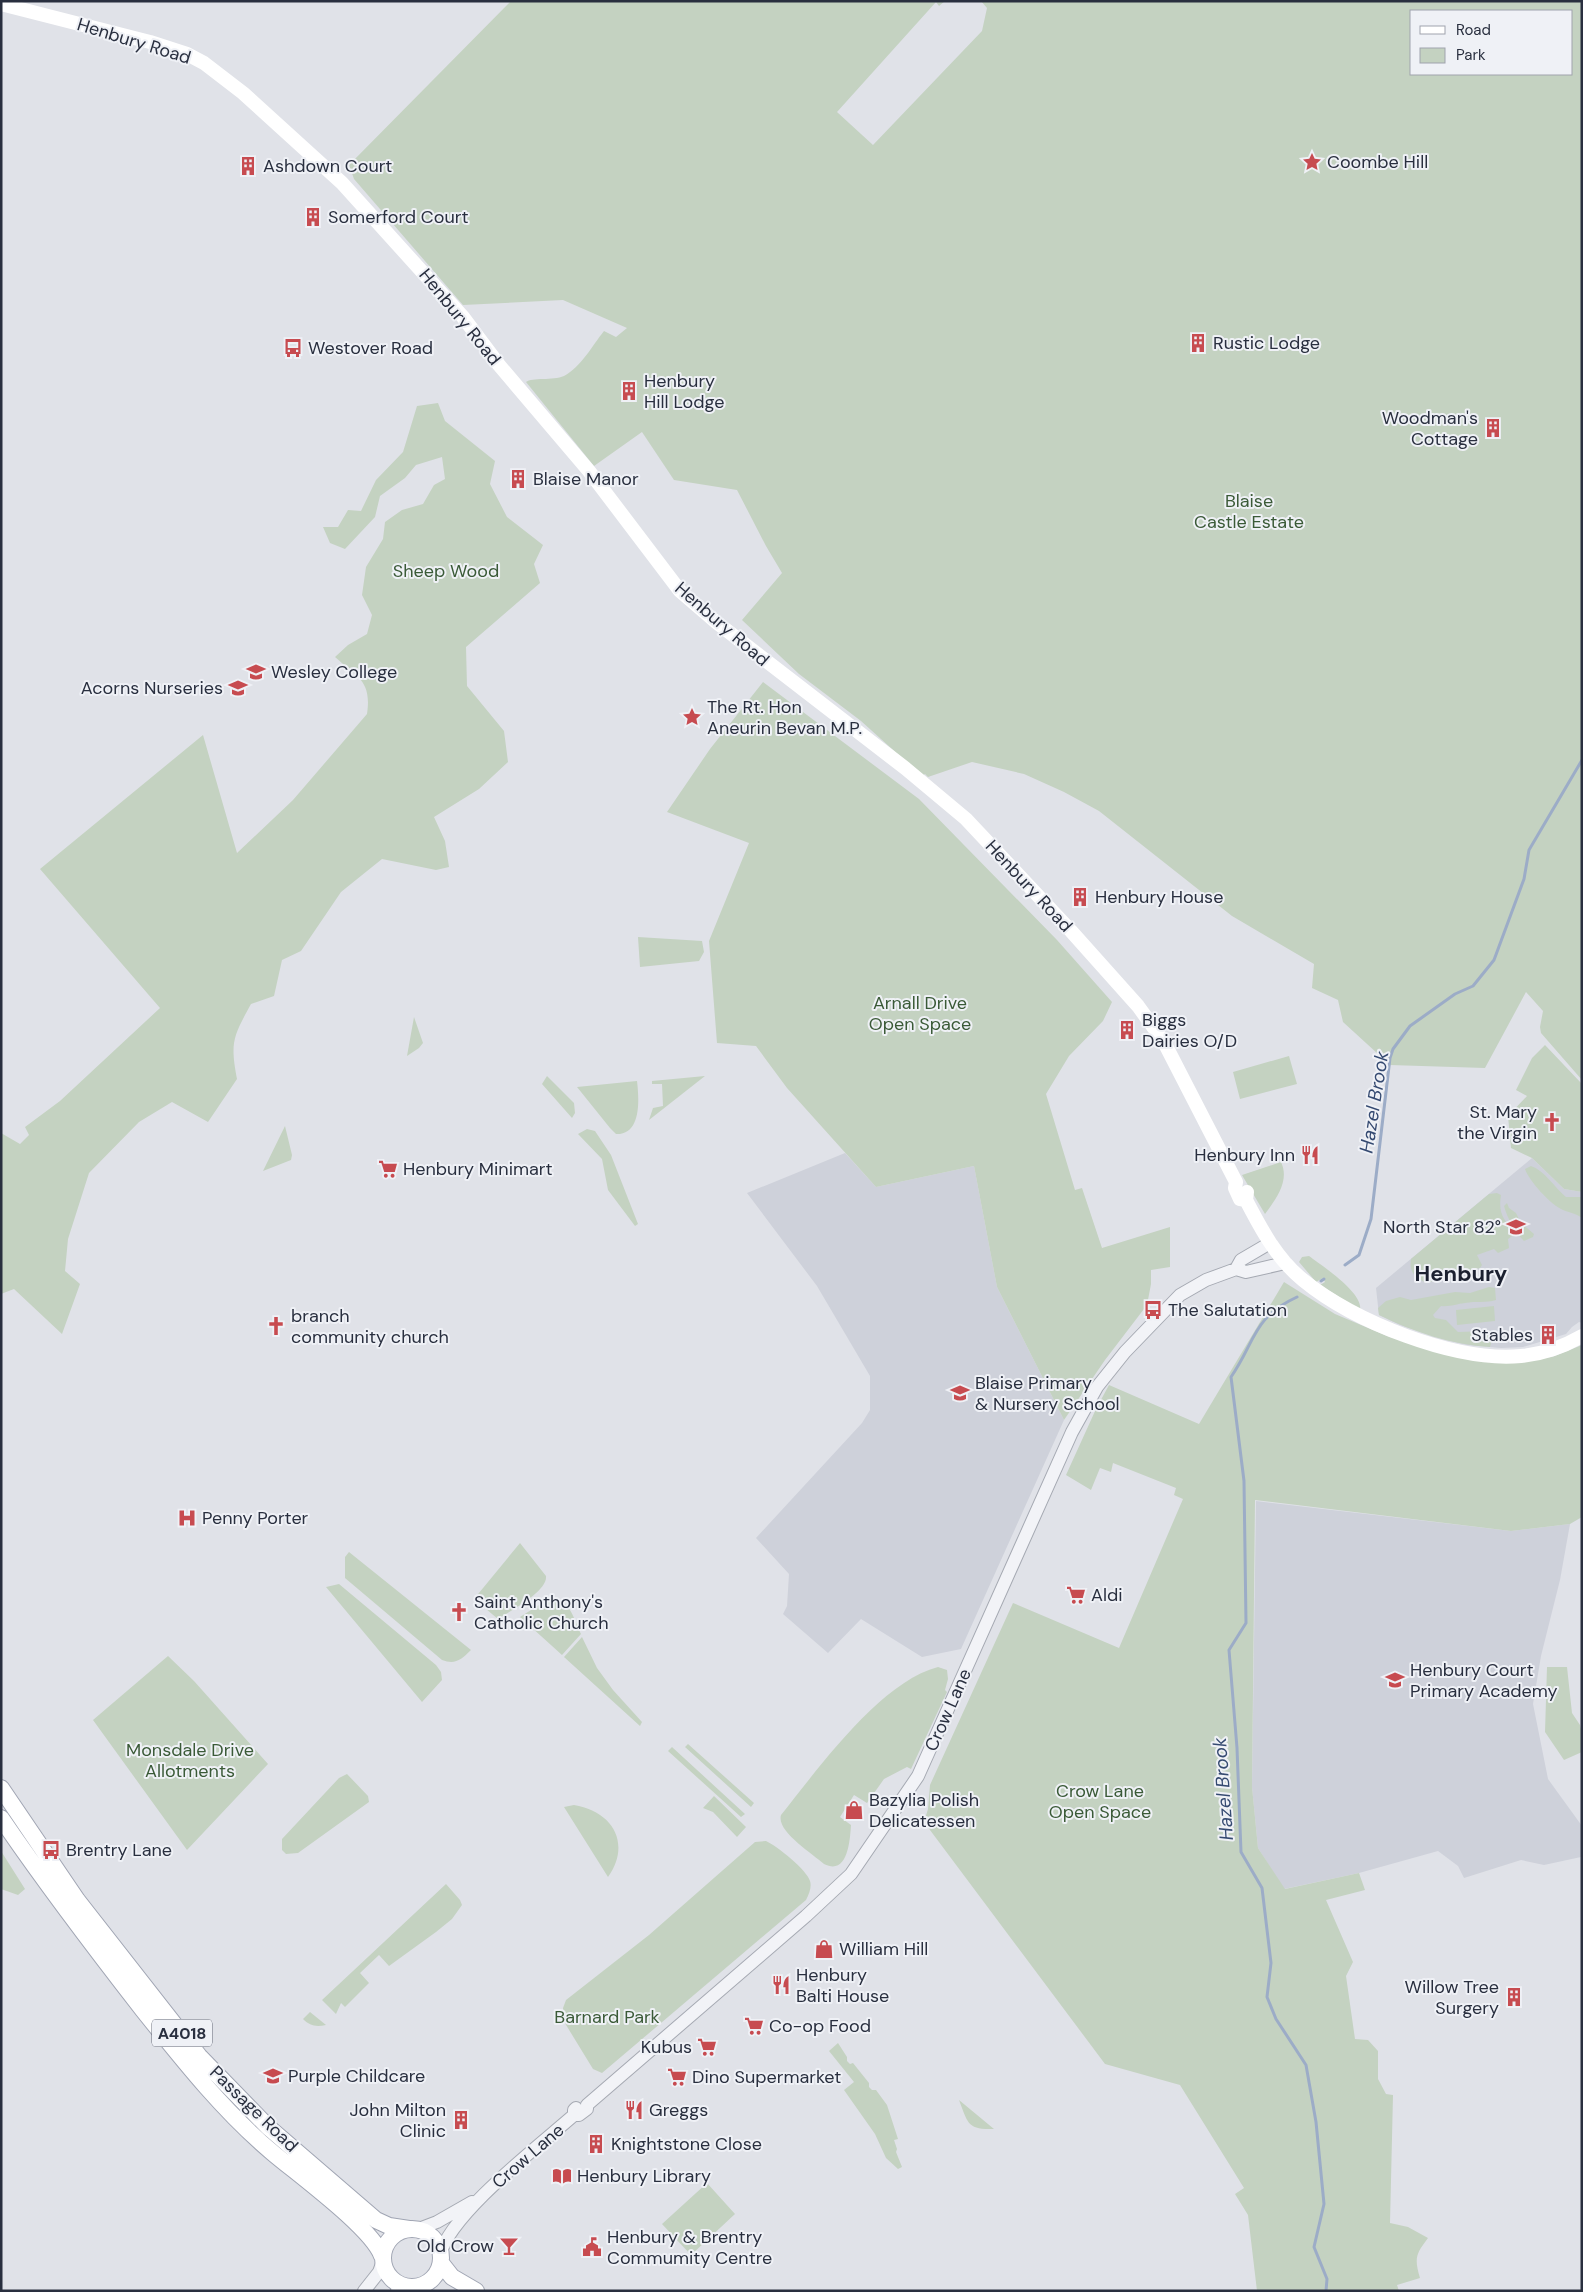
<svg xmlns="http://www.w3.org/2000/svg" width="1583" height="2292" viewBox="0 0 1583 2292" font-family="'DM Sans',sans-serif">
  <rect width="100%" height="100%" fill="#e0e2e8"/>
  <path fill="#ced1da" d="M845 1153 876 1187 974 1166 997 1287 1064 1420 961 1649 922 1657 861 1619 828 1653 783 1614 787 1606 789 1574 756 1538 862 1423 870 1410V1376L817 1286 747 1193Z
    M1532 1158 1564 1189 1582 1192V1323L1579 1322 1572 1327 1566 1334 1523 1347 1501 1348 1467 1345 1443 1339 1400 1325 1379 1315 1376 1288Z
    M1256 1501 1511 1531 1570 1524 1560 1580 1541 1656 1533 1704 1548 1779 1582 1826 1581 1857 1544 1865 1521 1860 1464 1878 1458 1866 1438 1851 1359 1873 1284 1889 1258 1848 1252 1787Z"/>
  <path fill="#c4d2c1" fill-rule="evenodd" d="M511 1H945L939 6 936 2 837 112 873 145 982 31 987 8 981 1H1582V1080L1541 1033 1540 1027 1543 1011 1526 992 1485 1068 1390 1065 1343 1022 1338 1000 1312 988 1314 964 1232 916 1099 811 1064 792 1024 774 972 762 928 777 925 774 922 776 861 721 799 674 742 620 782 573 766 546 737 490 674 480 642 432 594 466 526 382C532 377 553 381 564 376 581 367 592 346 604 331L616 337 627 328 563 300 463 305 354 179 349 165ZM1412 11H1572V74H1412Z
    M438 403 445 421 495 461 490 484 507 517 543 545 534 564 540 583 466 647 467 686 504 731 508 762 479 789 434 817 445 841 449 867 436 870 382 859 341 892 301 951 282 960 274 996 251 1004C233 1037 230 1042 237 1079L208 1122 172 1102 139 1122 89 1173 68 1239 65 1271 80 1284 62 1334 14 1289 1 1294V1133L20 1144 29 1135 25 1127 60 1101 160 1008 40 869 203 735 237 853 293 800 367 714C372 680 357 677 335 657L348 645 367 634 372 615 362 595 366 567 383 539 385 522 402 510 423 504 434 485 445 479 442 457 416 465 405 478 380 496 375 517 345 549 330 543 323 527H338L348 510 361 511 376 480 403 452 417 406Z
    M763 682 919 799 1057 940 1112 1002 1103 1021 1069 1056 1046 1094 1075 1190 1082 1188 1102 1248 1170 1227V1267L1151 1270V1284L1147 1305 1105 1360 1064 1420 997 1287 974 1166 876 1187 787 1088 756 1046 717 1043 709 941 749 843 667 812 710 749Z
    M638 937 702 941 704 952 699 961 640 967Z
    M414 1017 423 1043 419 1048 407 1056Z
    M1545 1045 1582 1084V1192L1564 1189 1532 1158 1511 1148 1508 1116 1527 1096 1516 1090 1532 1058Z
    M1289 1056 1297 1084 1240 1099 1233 1072Z
    M547 1076 574 1103 575 1113 572 1118 542 1084Z
    M705 1076 649 1120 653 1108 663 1106 662 1084H652V1081Z
    M637 1081C639 1098 642 1135 616 1134L610 1128 577 1087Z
    M285 1126 292 1155 291 1160 263 1171Z
    M587 1129 595 1131 611 1155 638 1224 635 1226 608 1190 602 1159 578 1134Z
    M1281 1162C1290 1181 1276 1199 1265 1214L1242 1175Z
    M1531 1166C1545 1171 1554 1187 1566 1197H1582V1218C1575 1213 1570 1213 1563 1210 1551 1205 1529 1181 1525 1169Z
    M1497 1193 1501 1195C1498 1215 1504 1219 1515 1234L1508 1239 1509 1248 1498 1253 1494 1249 1477 1255 1482 1265 1480 1268 1467 1271 1463 1267 1450 1277 1426 1283C1415 1277 1409 1273 1411 1259L1489 1194Z
    M1507 1203 1509 1208 1516 1213 1521 1223 1534 1234 1533 1237 1524 1241C1516 1233 1507 1218 1504 1206Z
    M1309 1256C1321 1265 1364 1293 1360 1310L1320 1285 1325 1282 1323 1278 1316 1282 1299 1262 1302 1257Z
    M1284 1282 1335 1314 1387 1336 1455 1356 1503 1362 1552 1357 1582 1345V1517L1570 1524 1511 1531 1255 1500 1252 1787 1258 1848 1285 1889 1359 1873 1365 1890 1326 1900 1353 1962 1346 1976 1355 2039 1368 2040 1378 2051V2079L1386 2094 1393 2095 1390 2223 1408 2227 1428 2238C1416 2254 1414 2258 1420 2278L1397 2285 1399 2291H1257L1248 2215 1235 2194 1244 2188 1180 2085 1105 2064 924 1822 928 1809 930 1785 1013 1603 1119 1648 1183 1499 1174 1495 1176 1488 1113 1463 1111 1472 1100 1468 1091 1490 1066 1475 1096 1409 1109 1385 1199 1424Z
    M1489 1287 1495 1288 1496 1300C1486 1303 1476 1301 1465 1303 1456 1304 1450 1307 1441 1306L1433 1315 1435 1318 1446 1320 1458 1332 1487 1331 1493 1336 1490 1347C1452 1345 1414 1332 1379 1315L1378 1308 1386 1301 1400 1297 1411 1300 1455 1292 1470 1293Z
    M1494 1306 1495 1321 1457 1325 1456 1310Z
    M520 1543 546 1576C548 1591 510 1611 498 1619L474 1599Z
    M349 1552 471 1650C461 1660 455 1665 442 1660L345 1578V1557Z
    M339 1584 436 1665 441 1672 442 1680 422 1702 326 1587Z
    M550 1598C569 1597 574 1619 581 1634L562 1655 520 1617Z
    M582 1637 597 1668 613 1690 642 1722 640 1726 564 1657Z
    M168 1656 194 1681 268 1764 187 1850 93 1720Z
    M938 1667 947 1670 948 1679 945 1690 947 1692 911 1769 907 1767 884 1779 867 1803 854 1795 840 1817 851 1825C850 1840 848 1876 824 1864 812 1853 776 1831 781 1815 818 1769 880 1682 938 1667Z
    M1547 1667H1567L1572 1713 1580 1725 1582 1733V1752L1564 1760 1545 1732Z
    M688 1744 754 1803 751 1807 685 1747Z
    M672 1747 745 1814 741 1817 668 1751Z
    M347 1774 368 1796 369 1802 298 1853 286 1854 282 1850V1839L339 1778Z
    M714 1796 746 1827 737 1837 713 1812 703 1808Z
    M574 1805C612 1811 632 1843 608 1877L564 1807Z
    M766 1841C777 1846 807 1870 810 1881 812 1887 809 1894 806 1900L602 2073 593 2069 563 2020V2008L566 2000 649 1935 755 1842Z
    M1 1851 25 1889 18 1895 1 1889Z
    M446 1884 460 1900 462 1905 452 1919 436 1932 389 1966 379 1955 360 1973 369 1983 345 2007 341 2003 336 2014 322 2000Z
    M310 2012 326 2025C316 2027 310 2026 303 2019Z
    M838 2043 847 2057V2061L850 2064 853 2063 869 2083V2087L872 2090H876L887 2105 898 2139 894 2140 897 2149 896 2152 902 2167 898 2169 886 2158 875 2134 844 2090 854 2082 829 2051Z
    M959 2100 994 2129C967 2130 968 2123 959 2100Z
    M707 2183 735 2214 691 2255 662 2224Z"/>
  <g fill="none" stroke-linecap="round" stroke-linejoin="round">
    <path stroke="#9cacc7" stroke-width="3" d="M1345 1265 1359 1255 1371 1219 1390 1058 1393 1049 1410 1026 1455 994 1473 986 1494 960 1524 879 1529 850 1582 760
      M1321 1281 1324 1279
      M1297 1297C1252 1318 1256 1341 1231 1377L1244 1481 1246 1623 1229 1650 1237 1748 1241 1852 1262 1888 1271 1963 1267 1997 1276 2019 1306 2065 1316 2122 1324 2204 1314 2247 1327 2279 1326 2291"/>
    <g stroke="#a5a9b2" stroke-width="14">
      <path id="tertiary" d="M1236 1269 1241 1260 1270 1243
        M574 2115H579L587 2109V2105L806 1916 851 1874 918 1776 1072 1432 1097 1387 1125 1352 1180 1295 1206 1280 1236 1269 1246 1272 1285 1263
        M416 2230 437 2222 472 2202
        M440 2255C450 2214 540 2145 574 2115V2110L576 2108
        M364 2291 379 2272 383 2261
        M397 2291 408 2287"/>
    </g>
    <g stroke="#a0a5b3" stroke-width="18">
      <path id="primary" d="M1 1788 77 1900 199 2056 268 2127 376 2220 389 2226 409 2229
        M1 1818C46 1884 94 1947 143 2010 183 2060 224 2112 273 2153 299 2175 372 2228 382 2256
        M383 2258a29 29 0 1 1 58 0a29 29 0 1 1-58 0Z
        M441 2263 452 2277 476 2291"/>
    </g>
    <use href="#tertiary" stroke="#f2f3f7" stroke-width="12"/>
    <path stroke="#fff" stroke-width="14" d="M1 4 150 42 187 54 204 63 243 93 342 183 463 317 499 365 589 471 680 591 716 622 905 768 966 819 1071 931 1138 1006 1164 1042 1236 1182 1235 1188 1240 1199 1246 1200
      M1247 1192 1246 1200C1261 1229 1277 1259 1303 1280 1354 1322 1455 1362 1521 1356 1543 1354 1563 1347 1582 1336"/>
    <use href="#primary" stroke="#fff" stroke-width="16"/>
  </g>
  <defs>
    <g id="sight-bare" transform="scale(1.5)"><path d="M0-6L1.8-2.2L6-1.7L2.9 1.2L3.7 5.4L0 3.3L-3.7 5.4L-2.9 1.2L-6-1.7L-1.8-2.2Z" fill="#c74b50" stroke="#eff1f6" stroke-width="2.5" paint-order="stroke"/></g>
    <g id="building-bare" transform="scale(1.5)"><path d="M-4-6H4V6H1V3H-1V6H-4ZM-2.5-4.3h1.7v1.8h-1.7ZM.8-4.3h1.7v1.8H.8ZM-2.5-1h1.7V.8h-1.7ZM.8-1h1.7V.8H.8Z" fill="#c74b50" stroke="#eff1f6" stroke-width="2.5" paint-order="stroke"/></g>
    <g id="bus-bare" transform="scale(1.5)"><path d="M-5-6H5V4H4V6H2V4H-2V6H-4V4H-5ZM-3.5-4V0h7V-4ZM-3.5 1.2v1.5H-2V1.2ZM2 1.2v1.5H3.5V1.2Z" fill="#c74b50" stroke="#eff1f6" stroke-width="2.5" paint-order="stroke"/></g>
    <g id="university-bare" transform="scale(1.5)"><path d="M0-5L7-2L0 1L-7-2ZM-4 1L0 2.5L4 1V4Q0 6-4 4Z" fill="#c74b50" stroke="#eff1f6" stroke-width="2.5" paint-order="stroke"/></g>
    <g id="school-bare" transform="scale(1.5)"><path d="M0-5L7-2L0 1L-7-2ZM-4 1L0 2.5L4 1V4Q0 6-4 4Z" fill="#c74b50" stroke="#eff1f6" stroke-width="2.5" paint-order="stroke"/></g>
    <g id="church-bare" transform="scale(1.5)"><path d="M-1.2-6h2.4v3.5h3.3v2.4h-3.3V6h-2.4V-.1h-3.3v-2.4h3.3Z" fill="#c74b50" stroke="#eff1f6" stroke-width="2.5" paint-order="stroke"/></g>
    <g id="restaurant-bare" transform="scale(1.5)"><path d="M-5-6h1v4h1v-4h1v4h1v-4h1v5L-1.5 .5V6h-2V.5L-5-1ZM5-6V6H3V1.5H1.5Q1.5-4 5-6Z" fill="#c74b50" stroke="#eff1f6" stroke-width="2.5" paint-order="stroke"/></g>
    <g id="supermarket-bare" transform="scale(1.5)"><path d="M-6-5.5h2.5l.6 2H6L4.5 2H-2.5L-4.4-4H-6ZM-1.5 3.2a1.3 1.3 0 1 0 .1 0ZM3 3.2a1.3 1.3 0 1 0 .1 0Z" fill="#c74b50" stroke="#eff1f6" stroke-width="2.5" paint-order="stroke"/></g>
    <g id="hospital-bare" transform="scale(1.5)"><path d="M-5-5h3v3.5h4V-5h3V5h-3V1.5h-4V5h-3Z" fill="#c74b50" stroke="#eff1f6" stroke-width="2.5" paint-order="stroke"/></g>
    <g id="shop-bare" transform="scale(1.5)"><path d="M-5-2.5h2.3a2.7 3.5 0 0 1 5.4 0H5L5.5 6h-11ZM-1.5-2.5h3a1.5 2.3 0 0 0-3 0Z" fill="#c74b50" stroke="#eff1f6" stroke-width="2.5" paint-order="stroke"/></g>
    <g id="library-bare" transform="scale(1.5)"><path d="M-6-4Q-3-5.5-.7-3.5V5Q-3 3-6 4ZM6-4Q3-5.5 .7-3.5V5Q3 3 6 4Z" fill="#c74b50" stroke="#eff1f6" stroke-width="2.5" paint-order="stroke"/></g>
    <g id="bar-bare" transform="scale(1.5)"><path d="M-6-5H6L.8 .8V4.5H3.5V6h-7V4.5H-.8V.8Z" fill="#c74b50" stroke="#eff1f6" stroke-width="2.5" paint-order="stroke"/></g>
    <g id="civic-bare" transform="scale(1.5)"><path d="M-.6-6.5H3V-4.5H.6V-3L4-1V1h2V6H-6V1h2V-1L-.6-3ZM-1.2 2.5V6h2.4V2.5Z" fill="#c74b50" stroke="#eff1f6" stroke-width="2.5" paint-order="stroke"/></g>
  </defs>
  <g fill-rule="evenodd">
    <use href="#sight-bare" x="1312" y="162"/>
    <use href="#building-bare" x="248" y="166"/>
    <use href="#building-bare" x="313" y="217"/>
    <use href="#building-bare" x="1198" y="343"/>
    <use href="#bus-bare" x="293" y="348"/>
    <use href="#building-bare" x="629" y="391"/>
    <use href="#building-bare" x="1493" y="428"/>
    <use href="#building-bare" x="518" y="479"/>
    <use href="#university-bare" x="256" y="672"/>
    <use href="#school-bare" x="238" y="688"/>
    <use href="#sight-bare" x="692" y="717"/>
    <use href="#building-bare" x="1080" y="897"/>
    <use href="#building-bare" x="1127" y="1030"/>
    <use href="#church-bare" x="1552" y="1122"/>
    <use href="#restaurant-bare" x="1310" y="1155"/>
    <use href="#supermarket-bare" x="388" y="1169"/>
    <use href="#school-bare" x="1516" y="1227"/>
    <use href="#bus-bare" x="1153" y="1310"/>
    <use href="#church-bare" x="276" y="1326"/>
    <use href="#building-bare" x="1548" y="1335"/>
    <use href="#school-bare" x="960" y="1393"/>
    <use href="#hospital-bare" x="187" y="1518"/>
    <use href="#supermarket-bare" x="1076" y="1595"/>
    <use href="#church-bare" x="459" y="1612"/>
    <use href="#school-bare" x="1395" y="1680"/>
    <use href="#shop-bare" x="854" y="1810"/>
    <use href="#bus-bare" x="51" y="1850"/>
    <use href="#shop-bare" x="824" y="1949"/>
    <use href="#restaurant-bare" x="781" y="1985"/>
    <use href="#building-bare" x="1514" y="1997"/>
    <use href="#supermarket-bare" x="754" y="2026"/>
    <use href="#supermarket-bare" x="707" y="2047"/>
    <use href="#school-bare" x="273" y="2076"/>
    <use href="#supermarket-bare" x="677" y="2077"/>
    <use href="#restaurant-bare" x="634" y="2110"/>
    <use href="#building-bare" x="461" y="2120"/>
    <use href="#building-bare" x="596" y="2144"/>
    <use href="#library-bare" x="562" y="2176"/>
    <use href="#bar-bare" x="509" y="2246"/>
    <use href="#civic-bare" x="592" y="2247"/>
  </g>
  <g text-anchor="middle" dominant-baseline="central" stroke-width="4" stroke-linejoin="round" paint-order="stroke">
    <rect fill="#eff1f6" stroke="#646976" stroke-width="1" x="152" y="2019.5" width="60" height="27" rx="4"/>
    <g font-size="16" font-weight="bold" fill="#292f3f">
      <text x="182" y="2033">A4018</text>
    </g>
    <g font-size="18" fill="#292f3f" stroke="#eff1f6">
      <text transform="translate(134 41) rotate(17)">Henbury Road</text>
      <text transform="translate(460 317) rotate(51)">Henbury Road</text>
      <text transform="translate(722 624) rotate(41)">Henbury Road</text>
      <text transform="translate(1029 886) rotate(47)">Henbury Road</text>
      <text transform="translate(948 1710) rotate(-66)">Crow Lane</text>
      <text transform="translate(254 2109) rotate(44)">Passage Road</text>
      <text transform="translate(528 2156) rotate(-41)">Crow Lane</text>
    </g>
    <g font-size="18" fill="#292f3f" stroke="#eff1f6" text-anchor="start">
      <text x="1327" y="162">Coombe Hill</text>
      <text x="263" y="166">Ashdown Court</text>
      <text x="328" y="217">Somerford Court</text>
      <text x="1213" y="343">Rustic Lodge</text>
      <text x="308" y="348">Westover Road</text>
      <text x="644" y="381">Henbury<tspan x="644" dy="21">Hill Lodge</tspan></text>
      <text x="1478" y="418" text-anchor="end">Woodman's<tspan x="1478" dy="21">Cottage</tspan></text>
      <text x="533" y="479">Blaise Manor</text>
      <text x="271" y="672">Wesley College</text>
      <text x="223" y="688" text-anchor="end">Acorns Nurseries</text>
      <text x="707" y="707">The Rt. Hon<tspan x="707" dy="21">Aneurin Bevan M.P.</tspan></text>
      <text x="1095" y="897">Henbury House</text>
      <text x="1142" y="1020">Biggs<tspan x="1142" dy="21">Dairies O/D</tspan></text>
      <text x="1537" y="1112" text-anchor="end">St. Mary<tspan x="1537" dy="21">the Virgin</tspan></text>
      <text x="1295" y="1155" text-anchor="end">Henbury Inn</text>
      <text x="403" y="1169">Henbury Minimart</text>
      <text x="1501" y="1227" text-anchor="end">North Star 82°</text>
      <text x="1168" y="1310">The Salutation</text>
      <text x="291" y="1316">branch<tspan x="291" dy="21">community church</tspan></text>
      <text x="1533" y="1335" text-anchor="end">Stables</text>
      <text x="975" y="1383">Blaise Primary<tspan x="975" dy="21">&amp; Nursery School</tspan></text>
      <text x="202" y="1518">Penny Porter</text>
      <text x="1091" y="1595">Aldi</text>
      <text x="474" y="1602">Saint Anthony's<tspan x="474" dy="21">Catholic Church</tspan></text>
      <text x="1410" y="1670">Henbury Court<tspan x="1410" dy="21">Primary Academy</tspan></text>
      <text x="869" y="1800">Bazylia Polish<tspan x="869" dy="21">Delicatessen</tspan></text>
      <text x="66" y="1850">Brentry Lane</text>
      <text x="839" y="1949">William Hill</text>
      <text x="796" y="1975">Henbury<tspan x="796" dy="21">Balti House</tspan></text>
      <text x="1499" y="1987" text-anchor="end">Willow Tree<tspan x="1499" dy="21">Surgery</tspan></text>
      <text x="769" y="2026">Co-op Food</text>
      <text x="692" y="2047" text-anchor="end">Kubus</text>
      <text x="288" y="2076">Purple Childcare</text>
      <text x="692" y="2077">Dino Supermarket</text>
      <text x="446" y="2110" text-anchor="end">John Milton<tspan x="446" dy="21">Clinic</tspan></text>
      <text x="649" y="2110">Greggs</text>
      <text x="611" y="2144">Knightstone Close</text>
      <text x="577" y="2176">Henbury Library</text>
      <text x="607" y="2237">Henbury &amp; Brentry<tspan x="607" dy="21">Commumity Centre</tspan></text>
      <text x="494" y="2246" text-anchor="end">Old Crow</text>
    </g>
    <g font-size="18" fill="#3a5a37" stroke="#eff1f6">
      <text x="1249" y="501">Blaise<tspan x="1249" dy="21">Castle Estate</tspan></text>
      <text x="446" y="571">Sheep Wood</text>
      <text x="920" y="1003">Arnall Drive<tspan x="920" dy="21">Open Space</tspan></text>
      <text x="190" y="1750">Monsdale Drive<tspan x="190" dy="21">Allotments</tspan></text>
      <text x="1100" y="1791">Crow Lane<tspan x="1100" dy="21">Open Space</tspan></text>
      <text x="607" y="2017">Barnard Park</text>
    </g>
    <g font-size="19" font-style="italic" fill="#354a71" stroke="#eff1f6">
      <text transform="translate(1374 1102) rotate(-81)">Hazel Brook</text>
      <text transform="translate(1223 1789) rotate(-94)">Hazel Brook</text>
    </g>
    <g font-size="22" font-weight="bold" fill="#1b2030" stroke="#eff1f6">
      <text x="1461" y="1273">Henbury</text>
    </g>
  </g>
  <rect width="1583" height="2292" fill="none" stroke="#292f3f" stroke-width="5"/>
  <rect x="1410" y="10" width="162" height="65" fill="#eff1f6" stroke="#a0a3ad"/>
  <rect x="1420" y="26" width="25" height="8" fill="#ffffff" stroke="#a0a3ad"/>
  <text x="1456" y="35" font-size="15" fill="#292f3f">Road</text>
  <rect x="1420" y="48" width="25" height="15" fill="#c4d2c1" stroke="#a0a3ad"/>
  <text x="1456" y="60" font-size="15" fill="#292f3f">Park</text>
</svg>
